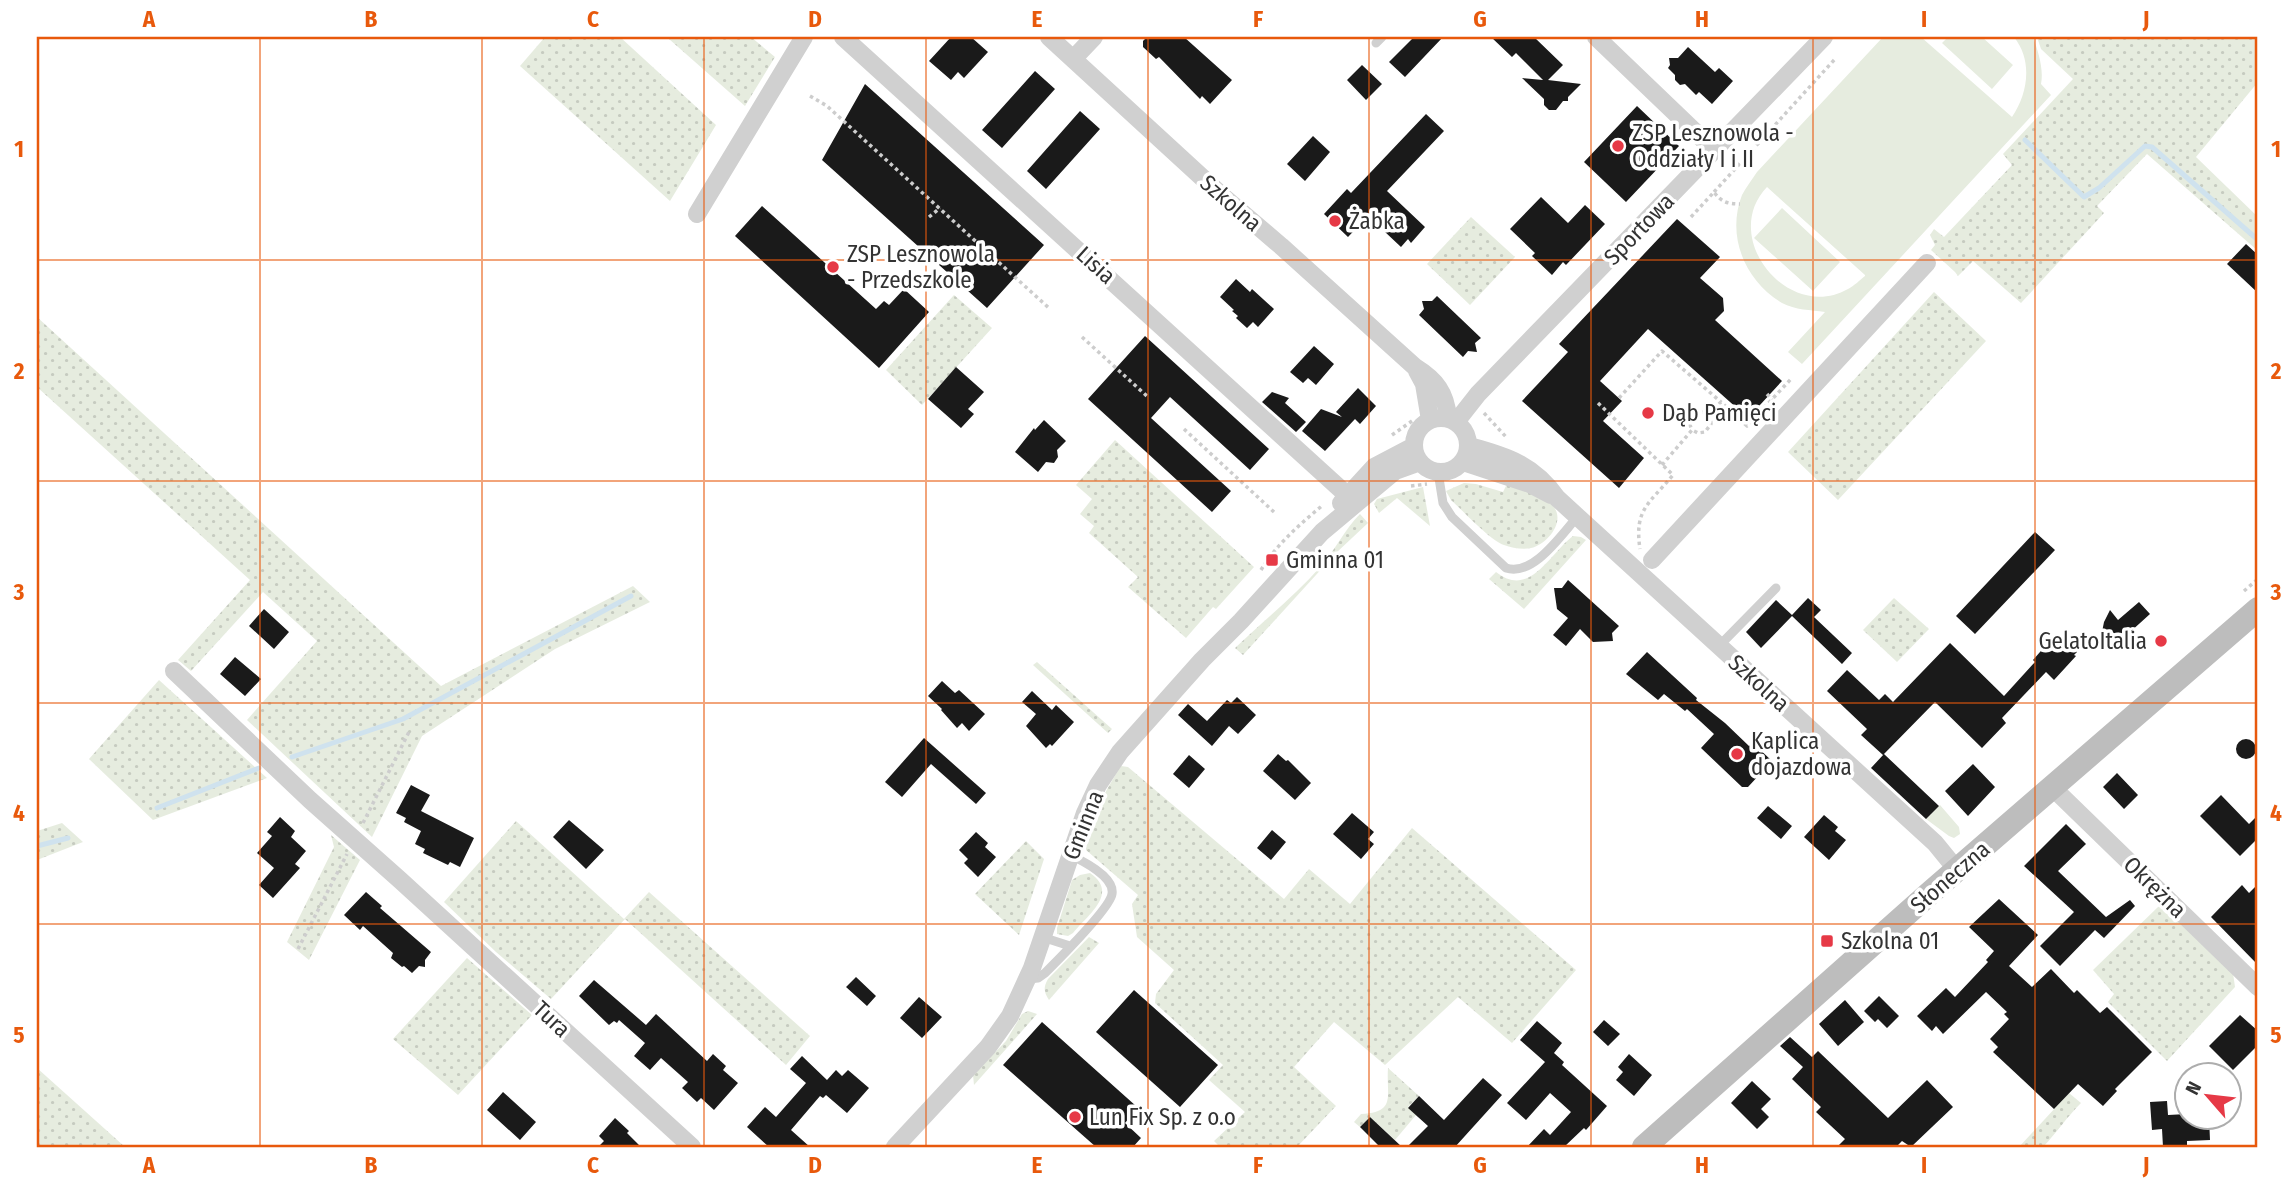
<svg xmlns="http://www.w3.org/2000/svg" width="2295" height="1184" viewBox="0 0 2295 1184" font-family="'Fira Sans Condensed',sans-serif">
  <defs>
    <pattern id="grass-dots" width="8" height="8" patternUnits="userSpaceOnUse" patternTransform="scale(1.75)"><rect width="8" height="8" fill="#e6ecdf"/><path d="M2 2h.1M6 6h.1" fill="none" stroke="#c6cbc0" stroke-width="1.8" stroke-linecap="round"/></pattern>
  </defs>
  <rect width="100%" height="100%" fill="#fff"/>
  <path fill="url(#grass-dots)" d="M545 37H620L716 125 670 201 520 66Z
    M671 37H751L775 57 745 106 669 39Z
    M2037 37H2258V82L2196 157 2258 217V251L2147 154 2097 206 2104 213 2021 303 1973 261 1958 276 1955 272 1931 250 1935 245 1930 235 1934 229 1944 237 2012 165 2003 154 2073 79 2041 49Z
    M1471 217 1515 257 1470 305 1427 264Z
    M1934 292 1986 341 1838 500 1788 452Z
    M954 295 992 328 922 405 886 370Z
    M37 317 441 686 633 586 650 602 555 649 422 736 372 837 247 720 317 641 263 592 191 671 178 660 250 580 37 387Z
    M1115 440 1254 567 1216 609 1213 607 1186 638 1128 587 1138 577 1089 533 1094 526 1080 514 1092 499 1076 485Z
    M1464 483 1476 484 1503 492 1507 484C1522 489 1539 494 1551 504 1568 519 1548 544 1531 548 1523 550 1512 548 1504 545 1491 541 1463 511 1451 500L1446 491Z
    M1423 487 1430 526 1397 498 1379 513 1374 504 1377 499Z
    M1360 514 1368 523 1336 553 1243 655 1235 648C1264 620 1295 596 1321 566 1336 549 1345 529 1360 514Z
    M1573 536 1581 537 1586 540 1524 609 1489 579 1496 572C1530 599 1549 554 1573 536Z
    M1894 598 1929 629 1897 662 1863 630Z
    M1037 662 1112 729 1108 733 1033 665Z
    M159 680 267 778 153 820 89 759Z
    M1121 766 1128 767 1284 899 1309 869 1350 904 1412 828 1576 970 1512 1043 1458 997 1385 1065 1334 1022 1294 1067 1336 1106 1297 1147H1220L1214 1141 1245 1112 1209 1080 1223 1065 1155 1003 1156 994 1174 970 1137 937 1132 904 1138 895 1086 850C1086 824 1107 788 1121 766Z
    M516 821 624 919 649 892 810 1036 786 1065 625 919 551 999 496 952 444 902Z
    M62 823 83 842 37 860V831Z
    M331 835 360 860 309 960 287 942 334 847Z
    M1026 841 1044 859 1019 935 975 894Z
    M1090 873C1119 893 1089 914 1073 933L1068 936 1057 934V928L1072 880 1080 875Z
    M2165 905 2233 973 2235 987 2167 1061 2108 1002 2114 994 2093 970 2158 907Z
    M1089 937 1099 943 1049 1000C1044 993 1043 987 1048 979Z
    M467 958 532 1015 458 1095 393 1039Z
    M1028 1011 1037 1014 974 1085 973 1075 1006 1041 1022 1014Z
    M37 1067V1068L125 1147H37Z
    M1388 1068 1419 1096 1408 1107 1416 1115 1395 1140 1370 1117 1360 1127 1354 1122 1361 1114C1397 1112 1386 1096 1388 1068Z
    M2069 1093 2081 1103C2067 1117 2057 1132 2043 1147H2019Z"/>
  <path fill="#e6ecdf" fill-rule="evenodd" d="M1883 37H1921L2012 117C2028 93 2033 61 2014 37H2033C2038 51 2044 69 2041 84L2051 95 1802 364 1788 352 1825 312C1811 310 1795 310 1782 303 1745 281 1726 236 1742 195 1746 187 1752 180 1757 172ZM1767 187 1865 275V276C1860 280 1854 286 1848 289 1788 323 1719 237 1767 187Z
    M1948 37H1982L2013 65 1992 89 1942 43Z
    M1782 208 1840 262 1813 291 1754 238Z
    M1940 805 1959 827 1960 834 1954 838 1949 836 1926 819Z"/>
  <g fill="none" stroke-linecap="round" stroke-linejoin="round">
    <path stroke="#cfe2ee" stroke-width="5" d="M2025 140 2084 197 2099 188 2145 146 2152 147 2258 240
      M292 757 403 719 631 596
      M157 808 259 768
      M37 846 68 838"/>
  </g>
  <path fill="#1a1a1a" d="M951 37H971L988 52 964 78 958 72 951 80 929 61Z
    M1147 37H1184L1232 80 1210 104 1202 96 1200 99 1159 57 1156 59 1143 47V41Z
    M1414 37H1443L1405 77 1389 62Z
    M1491 37H1534L1563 65 1548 80 1581 84 1568 97V101H1563L1556 110H1549L1544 105V99L1522 78 1543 80 1516 53 1512 57Z
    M1688 47 1715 72 1719 68 1733 81 1712 104 1699 92 1696 95 1685 84 1680 85 1675 80V75L1668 68 1670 65 1669 58H1678Z
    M1362 65 1382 84 1366 100 1347 80Z
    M1035 71 1055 89 1002 148 982 130Z
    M865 84 1044 245 987 308 822 160Z
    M1637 106 1679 146 1626 202 1584 162Z
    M1080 111 1100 129 1046 189 1027 171Z
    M1426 114 1444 131 1387 191 1425 227 1411 243 1408 239 1401 247 1368 216 1348 237 1324 214 1347 189 1351 193Z
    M1313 136 1330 152 1305 181 1287 164Z
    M1541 197 1568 223 1585 205 1605 224 1566 265 1563 262 1552 275 1532 256 1535 253 1510 229Z
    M762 206 876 309 884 301 889 305 904 289 929 312 879 368 735 236Z
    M1677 219 1720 257 1700 278 1723 298 1724 311 1715 320 1782 381 1748 418 1648 329 1600 381 1622 401 1603 421 1644 458 1619 488 1522 401 1568 352 1559 344Z
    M2246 244 2258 255V293L2227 264Z
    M1236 279 1250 292 1252 289 1274 309 1258 327 1253 322 1247 328 1236 318 1238 316 1232 311 1234 310 1220 297Z
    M1437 296 1481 338 1475 343 1477 352 1468 351 1463 357 1419 315 1424 309 1422 301H1432Z
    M1145 336 1269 449 1250 470 1170 397 1151 418 1231 491 1212 512 1088 399Z
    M1314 346 1334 364 1316 385 1308 378 1303 383 1290 372Z
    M956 367 984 392 968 409 974 414 961 428 928 399Z
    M1358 388 1376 406 1360 424 1355 419 1325 451 1302 431 1321 409 1342 417 1336 412Z
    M1272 392 1289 398 1285 403 1306 422 1296 432 1262 402Z
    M1044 420 1066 441 1057 450 1058 457 1054 463 1046 462 1038 472 1015 452 1034 428 1035 430Z
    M2035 532 2055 550 1975 634 1956 616Z
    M1568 580 1619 626 1612 633 1613 641 1593 642 1580 629 1566 646 1553 635 1568 618 1557 609 1554 588H1562Z
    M1808 598 1821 610 1814 617 1852 653 1842 664 1792 616 1761 648 1746 632 1776 600 1792 615Z
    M2139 602 2150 614 2129 633 2139 645 2126 651 2112 648 2104 641 2102 632 2104 622 2110 610 2118 620Z
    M264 609 289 632 274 649 249 626Z
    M2054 636 2063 645 2067 641 2078 651 2074 655 2076 656 2054 680 2046 672 2002 718 2006 723 1982 748 1935 702 1883 755 1861 735 1867 729 1827 691 1847 670 1879 700 1885 694 1893 702 1950 643 2004 696 2035 662 2033 660Z
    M1647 652 1697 698 1696 700 1725 723 1749 746 1753 743 1772 761 1748 787H1742L1701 748 1714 734 1687 709 1685 711 1664 694 1658 700 1626 674Z
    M235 657 261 679 245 696 220 674Z
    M942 681 955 693 959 690 985 714 969 731 962 723 957 728 941 710 942 709 928 696Z
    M1032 691 1052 710 1056 705 1074 722 1052 746 1050 744 1046 748 1026 726 1036 714 1022 702Z
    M1237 697 1256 715 1238 734 1229 726 1212 746 1178 715 1188 704 1207 721 1227 700 1231 703Z
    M924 738 986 793 976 804 931 764 902 797 885 782Z
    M2236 749a10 10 0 1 1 20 0a10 10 0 1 1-20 0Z
    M1278 754 1286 761 1288 760 1311 783 1295 800 1263 771Z
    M1884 754 1939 806 1926 819 1871 768Z
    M1189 755 1205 769 1189 788 1173 774Z
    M1973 764 1995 787 1968 816 1945 791Z
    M2117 773 2138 795 2124 809 2103 787Z
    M411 785 430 795 421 811 474 838 460 867 450 862 448 865 423 853 425 849 415 844 421 831 404 822 406 818 396 813Z
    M2221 795 2249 824 2258 815V838L2240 856 2200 816Z
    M1768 806 1792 826 1781 839 1757 818Z
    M1352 813 1374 832 1368 839 1374 844 1361 859 1333 834Z
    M1824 815 1838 827 1835 831 1846 840 1829 860 1804 837Z
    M280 817 295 831 291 837 306 851 295 864 300 868 273 898 259 885 274 868 257 853 272 836 267 832Z
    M569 820 604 850 586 869 553 837Z
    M2066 824 2086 844 2058 871 2106 917 2130 900 2135 906 2104 938 2095 930 2060 966 2040 946 2074 912 2024 866Z
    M1272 830 1286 842 1271 860 1257 848Z
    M976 832 988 843 985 847 996 857 978 877 964 863 968 859 959 850Z
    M2258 884V965L2211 917 2242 885 2249 893Z
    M366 892 382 906 380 908 431 952 425 960V967L419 966 412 973 404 966 402 967 391 958 393 953 363 926 360 930 344 915Z
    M1999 899 2038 935 2009 966 2032 987 2051 969 2074 993 2077 990 2100 1013 2107 1007 2152 1052 2115 1089 2117 1091 2103 1106 2078 1084 2054 1109 1993 1052 1998 1047 1990 1039 2009 1019 2004 1014 2007 1012 1986 992 1943 1034 1936 1026 1932 1031 1917 1016 1946 988 1955 997 1988 962 1986 960 1994 951 1969 927Z
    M856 977 876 996 867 1006 846 987Z
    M594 980 646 1025 656 1014 707 1061 713 1054 726 1066 723 1070 738 1083 714 1110 701 1098 697 1102 682 1088 688 1082 661 1058 650 1070 634 1056 645 1043 619 1020 617 1023 614 1021 609 1025 579 996Z
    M1134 990 1218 1065 1180 1107 1096 1032Z
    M1879 996 1899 1016 1887 1028 1878 1019 1875 1022 1864 1011Z
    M919 997 942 1017 922 1038 900 1018Z
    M1845 1000 1864 1022 1838 1046 1819 1024Z
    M2240 1015 2258 1031V1045L2233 1070 2209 1046Z
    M1604 1020 1620 1034 1608 1046 1593 1032Z
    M1537 1021 1562 1043 1554 1053 1564 1062 1562 1065 1607 1106 1586 1130 1584 1128 1564 1147H1527L1544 1129 1550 1135 1571 1112 1550 1093 1526 1120 1507 1103 1545 1062 1520 1040Z
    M1042 1022 1136 1106 1138 1108 1125 1123 1141 1138 1133 1147H1096L1003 1065Z
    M1790 1037 1812 1057 1818 1051 1888 1118 1927 1080 1953 1107 1911 1147 1902 1141 1896 1147H1837L1845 1139 1816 1112 1821 1107 1792 1079 1803 1067 1780 1046Z
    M1629 1054 1652 1075 1634 1096 1616 1080 1623 1072 1618 1067Z
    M802 1056 827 1080 836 1070 842 1076 848 1070 869 1088 847 1113 826 1095 823 1098 820 1096 791 1130 810 1147H769L747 1127 765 1107 776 1117 806 1083 790 1069Z
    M1483 1078 1502 1095 1455 1147H1407L1428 1126 1408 1108 1419 1096 1444 1120Z
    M1752 1081 1771 1099 1761 1109 1769 1117 1757 1129 1731 1103Z
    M503 1092 536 1122 520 1140 487 1110Z
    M2167 1101 2168 1115 2187 1114V1117H2209L2210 1140 2187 1141V1145L2163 1147 2162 1129 2152 1130 2150 1102Z
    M1370 1117 1402 1147H1380L1360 1127Z
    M615 1118 629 1131 627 1133 641 1147H598L604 1141 599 1136Z"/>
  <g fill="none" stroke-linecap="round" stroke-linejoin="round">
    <path stroke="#cdcdcd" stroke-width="3.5" stroke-dasharray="3.5 3.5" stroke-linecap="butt" d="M810 96 827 106 1050 309
      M1714 192 1835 59
      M929 217 940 208
      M1691 217 1714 192C1721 202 1728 204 1740 204
      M1082 337 1149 398
      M1767 394 1773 401
      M1619 398 1662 351 1721 402
      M1598 403 1673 475C1649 504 1634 509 1640 549
      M1484 413 1507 438
      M1709 414 1721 402 1747 426 1791 379
      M1184 429 1274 512
      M1392 435 1412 421
      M1662 465 1692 430 1690 425 1696 416 1703 412 1710 415 1711 424 1705 432 1698 433 1692 430
      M1411 486 1427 484
      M1261 570C1276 545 1300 524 1323 505
      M2244 591 2258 579
      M363 823 410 730
      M298 949 347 854"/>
    <path stroke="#d0d0d0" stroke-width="9" d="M1376 43 1382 37
      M1438 472 1443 503 1452 517 1506 568C1533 577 1561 535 1578 516
      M1719 646 1776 588
      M1042 937 1070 946
      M1028 979 1038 978 1045 973C1058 960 1110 908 1112 894 1115 877 1083 861 1070 855"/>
    <path stroke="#d0d0d0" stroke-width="18" d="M843 37 1347 495
      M1049 37 1219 193 1281 246 1415 367C1436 380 1446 393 1448 418
      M1596 37 1715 151
      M1074 58 1094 37
      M697 214 804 37
      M1417 371 1424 384 1430 420
      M1414 445a27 27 0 1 1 54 0a27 27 0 1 1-54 0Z
      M1456 422 1478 394 1824 37
      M1469 446C1507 456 1534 465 1557 498L1935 843 1957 870
      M1463 462 1530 484 1551 495
      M1341 503 1374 467 1414 446
      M1652 560 1927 263
      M174 671 310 800 400 880 692 1147
      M2052 787 2258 987
      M895 1147 988 1047 1010 1016 1032 968 1085 813 1098 785 1120 752 1202 660 1241 621 1322 532 1395 471 1420 462"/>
    <path stroke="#bdbdbd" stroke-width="24" d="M1644 1147 1930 893 2258 609"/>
  </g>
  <path fill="none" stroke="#e8590c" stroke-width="2" stroke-opacity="0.55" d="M260 37V1147M482 37V1147M704 37V1147M926 37V1147M1148 37V1147M1369 37V1147M1591 37V1147M1813 37V1147M2035 37V1147M37 260H2258M37 481H2258M37 703H2258M37 924H2258"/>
  <g fill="#e63946" stroke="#fff" stroke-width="2.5">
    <circle cx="1618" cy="146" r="7"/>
    <circle cx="1335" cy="221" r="7"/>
    <circle cx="833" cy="267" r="7"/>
    <circle cx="1648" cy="413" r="7"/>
    <rect x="1265" y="553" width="14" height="14" rx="3.5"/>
    <circle cx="2161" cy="641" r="7"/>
    <circle cx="1737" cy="754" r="7"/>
    <rect x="1820" y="934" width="14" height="14" rx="3.5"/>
    <circle cx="1075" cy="1117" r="7"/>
  </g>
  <g text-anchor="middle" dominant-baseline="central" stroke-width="7" stroke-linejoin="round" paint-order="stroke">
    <g font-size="23" fill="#333" stroke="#fff" text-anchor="start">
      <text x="1632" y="133">ZSP Lesznowola -<tspan x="1632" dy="26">Oddziały I i II</tspan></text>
      <text x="1349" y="221">Żabka</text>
      <text x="847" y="254">ZSP Lesznowola<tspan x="847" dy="26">- Przedszkole</tspan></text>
      <text x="1662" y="413">Dąb Pamięci</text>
      <text x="1286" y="560">Gminna 01</text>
      <text x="2147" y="641" text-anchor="end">GelatoItalia</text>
      <text x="1751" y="741">Kaplica<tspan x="1751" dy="26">dojazdowa</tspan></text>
      <text x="1841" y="941">Szkolna 01</text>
      <text x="1089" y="1117">Lun Fix Sp. z o.o</text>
    </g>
    <g font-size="23" fill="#333" stroke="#fff">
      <text transform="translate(1231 203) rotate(41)">Szkolna</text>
      <text transform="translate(1639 229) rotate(-46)">Sportowa</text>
      <text transform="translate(1096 265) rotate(42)">Lisia</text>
      <text transform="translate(1759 683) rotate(42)">Szkolna</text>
      <text transform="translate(1083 825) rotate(-68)">Gminna</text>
      <text transform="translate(1950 877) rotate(-41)">Słoneczna</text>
      <text transform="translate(2155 887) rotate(44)">Okrężna</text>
      <text transform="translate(552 1019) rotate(43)">Tura</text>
    </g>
  </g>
  <rect width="2295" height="1184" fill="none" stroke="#ffffff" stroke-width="77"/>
  <g transform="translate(2208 1096) rotate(298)"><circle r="33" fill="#ffffff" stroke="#adadad" stroke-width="2"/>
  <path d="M0-5L12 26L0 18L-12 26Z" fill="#e63946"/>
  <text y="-10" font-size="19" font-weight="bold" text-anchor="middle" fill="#333333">N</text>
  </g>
  <rect x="38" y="38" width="2218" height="1108" fill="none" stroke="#e8590c" stroke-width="2.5"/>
  <g font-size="23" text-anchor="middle" font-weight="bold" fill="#e8590c">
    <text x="149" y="27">A</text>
    <text x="371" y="27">B</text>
    <text x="593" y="27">C</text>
    <text x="815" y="27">D</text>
    <text x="1037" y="27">E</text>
    <text x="1258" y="27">F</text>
    <text x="1480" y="27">G</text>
    <text x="1702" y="27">H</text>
    <text x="1924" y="27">I</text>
    <text x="2146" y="27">J</text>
    <text x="19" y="157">1</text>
    <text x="2276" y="157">1</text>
    <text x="19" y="379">2</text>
    <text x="2276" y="379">2</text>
    <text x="19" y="600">3</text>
    <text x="2276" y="600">3</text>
    <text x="19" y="821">4</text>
    <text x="2276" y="821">4</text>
    <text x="19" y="1043">5</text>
    <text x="2276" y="1043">5</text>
    <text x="149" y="1173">A</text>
    <text x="371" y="1173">B</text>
    <text x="593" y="1173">C</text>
    <text x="815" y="1173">D</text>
    <text x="1037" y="1173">E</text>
    <text x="1258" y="1173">F</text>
    <text x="1480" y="1173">G</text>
    <text x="1702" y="1173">H</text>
    <text x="1924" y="1173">I</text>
    <text x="2146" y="1173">J</text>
  </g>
</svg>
